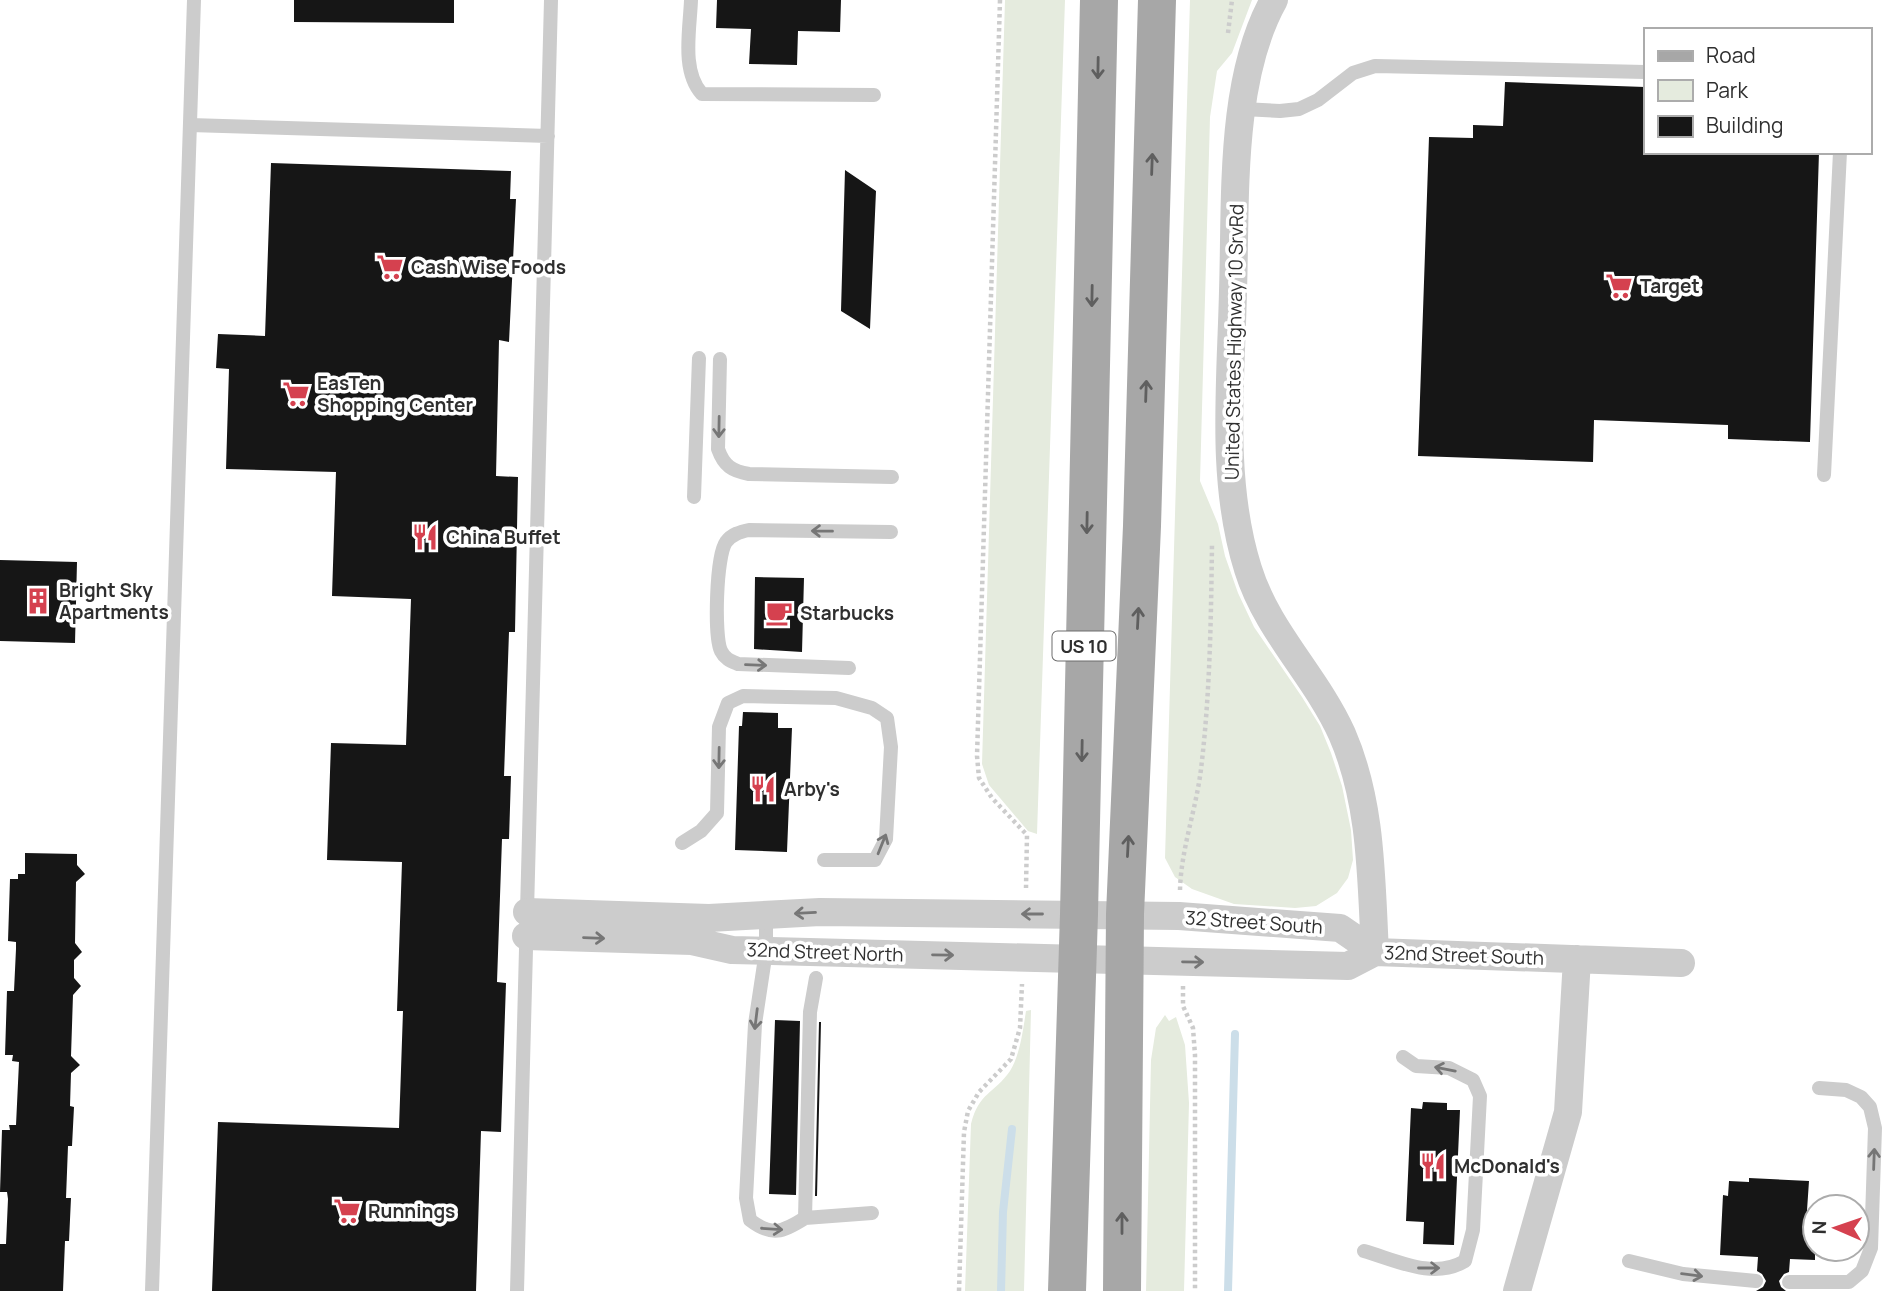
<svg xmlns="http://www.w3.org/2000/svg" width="1899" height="1291" viewBox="0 0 1899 1291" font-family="Manrope,sans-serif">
  <rect width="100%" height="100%" fill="#fff"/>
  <path fill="#e5ebde" d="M1005 0H1065L1037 834 1028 831 989 785 982 764Z
    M1190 0H1252L1232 53 1217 71 1210 117 1200 481 1218 524 1225 556 1238 593 1254 627 1302 697 1320 726 1331 753 1342 786 1351 830 1353 860 1348 878 1337 893 1316 906 1295 908 1234 904 1192 889 1175 877 1165 858Z
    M1031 1010 1024 1291H965L971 1124C979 1092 994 1094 1010 1071 1020 1055 1023 1030 1026 1011Z
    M1165 1015 1169 1021 1176 1017 1185 1045 1189 1103 1184 1291H1146L1151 1060 1156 1028Z"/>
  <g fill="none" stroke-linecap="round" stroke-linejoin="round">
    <path stroke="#ccdee9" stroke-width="8" d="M1001 1291 1003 1212 1012 1129
      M1228 1291 1235 1034"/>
  </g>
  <path fill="#161616" d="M294 0H454V23L294 22Z
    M717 0H841L840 32 798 31 797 65 749 64 751 29 716 28Z
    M1505 82 1645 87V152H1819L1810 442 1728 439V425L1594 420 1593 462 1418 456 1429 137 1473 138V125L1503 126Z
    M271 163 511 171 510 199H516L509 342 499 340 496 476 518 477 515 632H509L504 776H511L509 839H502L497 982 506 983 501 1132 481 1131 476 1291H212L218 1122 399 1128 403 1011H397L402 862 327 860 331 743 406 745 411 599 332 596 336 472 226 469 229 369 216 368 218 334 265 336Z
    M845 170 876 191 870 329 841 311Z
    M0 560 77 562 75 643 0 641Z
    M755 577 804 578 802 652 754 649Z
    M743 712 778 713V728H792L787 852 735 850 739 726H742Z
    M25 853 77 854V865L85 874 76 882 75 943 82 952 74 960V978L81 986 73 995 71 1056 80 1065 71 1073 70 1106 74 1107 72 1146H68L66 1198H71L69 1241H65L63 1291H0V1244H6L8 1199 7 1192H0L2 1130H10L9 1125H16L19 1062 12 1061 13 1055H5L7 991H14L16 949V942L8 941 10 879H18V874H25Z
    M775 1020 800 1021 796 1195 769 1194Z
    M819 1022H821L817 1196H815Z
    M1423 1102 1447 1103V1110H1460L1454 1245 1423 1244 1424 1222 1406 1221 1411 1108 1422 1109Z
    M1749 1178 1809 1181 1806 1225H1815V1260L1790 1259 1789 1272 1784 1274 1779 1281 1781 1287 1786 1291H1756L1763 1287 1766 1281 1762 1274 1757 1271 1758 1257 1720 1255 1723 1195 1728 1196 1729 1181 1749 1182Z"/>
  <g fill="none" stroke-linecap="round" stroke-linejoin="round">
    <path stroke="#ccc" stroke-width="4.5" stroke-dasharray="3.5 3.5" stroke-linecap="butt" d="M1000 0 977 756 979 778 992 798 1027 835 1026 888
      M1228 33 1232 0
      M1180 890C1181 849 1196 810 1201 769 1210 695 1211 619 1212 544
      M1183 986V1006L1193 1028 1195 1055V1291
      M959 1291 964 1132 968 1111 979 1092 1011 1059 1020 1028 1022 984"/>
    <path stroke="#ccc" stroke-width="14" d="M691 0C690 29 681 71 702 94L874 95
      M1243 109 1280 111 1299 109 1318 100 1353 73 1375 66 1645 72
      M190 125 548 136
      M720 359 718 449C724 466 732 471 749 474L892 477
      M1824 475 1840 152
      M694 497 699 358
      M849 668 738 664C731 661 725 659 721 651 714 636 716 556 726 542 732 534 740 532 749 530L891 532
      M682 843 701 831 717 813 719 727 728 703 743 696 836 698 872 708 887 718 891 747 886 839 875 860H824
      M766 915V951L755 1024 746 1198 750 1220C772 1237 783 1232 805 1218L810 1012 816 978
      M805 1218 872 1213
      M1364 1251C1396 1260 1433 1280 1465 1261L1473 1230 1480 1096 1473 1080 1449 1068 1416 1066 1403 1057
      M1629 1261 1683 1274 1756 1281
      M1789 1282H1849L1862 1271 1871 1248 1875 1128 1870 1107 1861 1097 1846 1090 1819 1088
      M152 1291 194 0
      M517 1291 551 0"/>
    <path stroke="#ccc" stroke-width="28" d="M1274 0C1229 80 1236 201 1233 291 1231 383 1220 480 1248 569 1267 631 1316 676 1342 734 1372 803 1371 878 1375 952
      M527 912 709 918 820 912 1179 916 1340 928 1375 952
      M526 936 692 941 732 950 1348 966 1375 952 1681 963
      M1517 1291 1568 1112 1577 959"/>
    <path stroke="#a7a7a7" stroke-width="38" d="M1067 1291 1079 914 1099 0
      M1122 1291 1125 914 1142 526 1157 0"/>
  </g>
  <defs><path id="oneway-shaft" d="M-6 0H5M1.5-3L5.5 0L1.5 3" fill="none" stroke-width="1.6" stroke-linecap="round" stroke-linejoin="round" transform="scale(1.75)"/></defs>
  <g stroke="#5f5f5f">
    <use href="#oneway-shaft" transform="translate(1098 68) rotate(91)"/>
    <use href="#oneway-shaft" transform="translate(1152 164) rotate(-88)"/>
    <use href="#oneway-shaft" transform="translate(1092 296) rotate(91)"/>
    <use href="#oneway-shaft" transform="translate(1146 391) rotate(-88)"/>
    <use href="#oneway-shaft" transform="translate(1087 523) rotate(91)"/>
    <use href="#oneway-shaft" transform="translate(1138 618) rotate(-87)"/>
    <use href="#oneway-shaft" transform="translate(1082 751) rotate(91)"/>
    <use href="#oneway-shaft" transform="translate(1128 846) rotate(-87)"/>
    <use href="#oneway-shaft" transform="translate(1122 1223) rotate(-90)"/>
  </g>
  <g stroke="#767676">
    <use href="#oneway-shaft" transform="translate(719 427) rotate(91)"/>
    <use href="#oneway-shaft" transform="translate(822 531) rotate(-179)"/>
    <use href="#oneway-shaft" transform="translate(756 665) rotate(2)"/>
    <use href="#oneway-shaft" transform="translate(719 758) rotate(91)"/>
    <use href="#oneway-shaft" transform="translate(882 844) rotate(-68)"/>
    <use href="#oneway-shaft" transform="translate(805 913) rotate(177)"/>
    <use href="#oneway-shaft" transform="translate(1032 914) rotate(180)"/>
    <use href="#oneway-shaft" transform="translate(594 938) rotate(2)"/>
    <use href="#oneway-shaft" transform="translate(943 955) rotate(1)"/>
    <use href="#oneway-shaft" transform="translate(1193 962) rotate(1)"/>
    <use href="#oneway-shaft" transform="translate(756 1019) rotate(97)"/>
    <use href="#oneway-shaft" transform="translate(1445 1069) rotate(-169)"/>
    <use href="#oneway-shaft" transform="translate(1874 1159) rotate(-88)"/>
    <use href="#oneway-shaft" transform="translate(772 1229) rotate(4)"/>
    <use href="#oneway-shaft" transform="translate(1429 1268)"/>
    <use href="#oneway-shaft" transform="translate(1692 1275) rotate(7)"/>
  </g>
  <defs>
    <g id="supermarket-bare" transform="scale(2.1)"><path d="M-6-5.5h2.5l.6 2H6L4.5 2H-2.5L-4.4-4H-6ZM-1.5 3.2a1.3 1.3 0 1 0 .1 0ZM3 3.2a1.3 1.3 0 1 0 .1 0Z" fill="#d5414f" stroke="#fff" stroke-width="2.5" paint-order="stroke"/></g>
    <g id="restaurant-bare" transform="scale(2.1)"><path d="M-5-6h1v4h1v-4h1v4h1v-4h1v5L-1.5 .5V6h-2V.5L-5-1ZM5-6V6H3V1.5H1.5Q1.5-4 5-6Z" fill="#d5414f" stroke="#fff" stroke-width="2.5" paint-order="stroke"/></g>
    <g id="building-bare" transform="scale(2.1)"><path d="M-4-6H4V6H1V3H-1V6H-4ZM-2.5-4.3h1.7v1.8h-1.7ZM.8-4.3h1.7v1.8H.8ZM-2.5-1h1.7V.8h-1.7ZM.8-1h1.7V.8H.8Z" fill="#d5414f" stroke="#fff" stroke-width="2.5" paint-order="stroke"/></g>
    <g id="cafe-bare" transform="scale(2.1)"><path d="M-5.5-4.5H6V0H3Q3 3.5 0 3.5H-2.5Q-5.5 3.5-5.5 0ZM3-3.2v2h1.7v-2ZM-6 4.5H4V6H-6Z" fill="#d5414f" stroke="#fff" stroke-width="2.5" paint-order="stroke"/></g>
  </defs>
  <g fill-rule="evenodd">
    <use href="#supermarket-bare" x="390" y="267"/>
    <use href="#supermarket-bare" x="1619" y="286"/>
    <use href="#supermarket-bare" x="296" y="394"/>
    <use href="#restaurant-bare" x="425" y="537"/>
    <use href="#building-bare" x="38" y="601"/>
    <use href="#cafe-bare" x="779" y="613"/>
    <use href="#restaurant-bare" x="763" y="789"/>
    <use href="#restaurant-bare" x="1433" y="1166"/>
    <use href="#supermarket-bare" x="347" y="1211"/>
  </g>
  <g text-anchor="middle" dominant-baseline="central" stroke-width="7" stroke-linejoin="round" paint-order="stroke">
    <rect fill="#fff" stroke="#6d6d6d" stroke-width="2" x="1052.5" y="631.5" width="63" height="29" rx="5"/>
    <g font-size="18" font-weight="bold" fill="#2f2f2f">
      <text x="1084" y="646">US 10</text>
    </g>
    <g font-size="19" font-weight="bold" fill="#2f2f2f" stroke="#fff" text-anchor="start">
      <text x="411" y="267">Cash Wise Foods</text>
      <text x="1640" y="286">Target</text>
      <text x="317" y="383">EasTen<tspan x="317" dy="22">Shopping Center</tspan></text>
      <text x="446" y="537">China Buffet</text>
      <text x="59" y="590">Bright Sky<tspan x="59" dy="22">Apartments</tspan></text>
      <text x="800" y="613">Starbucks</text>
      <text x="784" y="789">Arby's</text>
      <text x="1454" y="1166">McDonald's</text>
      <text x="368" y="1211">Runnings</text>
    </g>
    <g font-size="19" fill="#2f2f2f" stroke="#fff">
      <text transform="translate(1234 342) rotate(-89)">United States Highway 10 SrvRd</text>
      <text transform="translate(1254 922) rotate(4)">32 Street South</text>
      <text transform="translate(825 952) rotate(2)">32nd Street North</text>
      <text transform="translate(1464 955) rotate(2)">32nd Street South</text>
    </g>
  </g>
  <rect x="1644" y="28" width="228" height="126" fill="#ffffff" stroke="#acacac" stroke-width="2"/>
  <rect x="1658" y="51" width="35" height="10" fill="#a7a7a7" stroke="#acacac" stroke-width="2"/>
  <text x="1706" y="63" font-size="21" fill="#2f2f2f">Road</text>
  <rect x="1658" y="80" width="35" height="21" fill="#e5ebde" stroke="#acacac" stroke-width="2"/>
  <text x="1706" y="98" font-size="21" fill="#2f2f2f">Park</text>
  <rect x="1658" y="116" width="35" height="21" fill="#161616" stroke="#acacac" stroke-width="2"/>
  <text x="1706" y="133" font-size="21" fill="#2f2f2f">Building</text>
  <g transform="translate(1836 1228) rotate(272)"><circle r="33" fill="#ffffff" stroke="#acacac" stroke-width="2"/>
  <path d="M0-5L12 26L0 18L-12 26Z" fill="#d5414f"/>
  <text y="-10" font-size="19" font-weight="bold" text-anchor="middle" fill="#2f2f2f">N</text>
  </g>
</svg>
